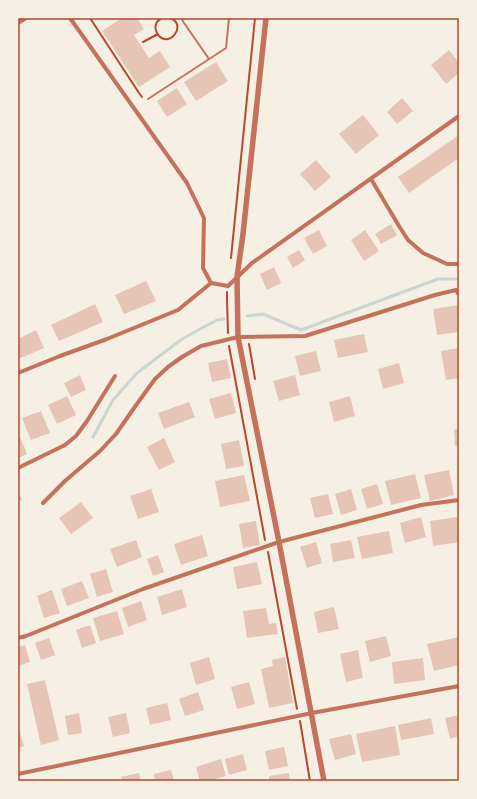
<svg xmlns="http://www.w3.org/2000/svg" width="477" height="799" viewBox="0 0 477 799" font-family="'Work Sans',sans-serif">
  <rect width="100%" height="100%" fill="#f6efe4"/>
  <g fill="none" stroke-linecap="round" stroke-linejoin="round">
    <path stroke="#c9d6d2" stroke-width="3" d="M247 316 263 314 301 330 438 279H459
      M93 437 113 400 137 373 182 339 217 320 224 319"/>
  </g>
  <path fill="#e6c5b7" d="M122 18H137L144 29 134 35 149 58 160 51 170 67 139 87 102 31Z
    M449 50 459 63V73L446 84 431 65Z
    M216 62 228 81 196 101 184 82Z
    M177 88 187 104 167 117 157 101Z
    M402 98 413 111 397 124 387 112Z
    M363 115 379 135 356 154 339 134Z
    M459 135V158L409 193 398 177Z
    M316 160 331 177 315 191 300 174Z
    M391 224 397 235 381 244 375 234Z
    M319 230 327 246 313 254 304 238Z
    M365 230 379 251 364 261 351 240Z
    M299 250 305 260 293 268 287 257Z
    M274 267 281 283 267 290 260 274Z
    M146 281 156 301 124 314 115 295Z
    M95 304 103 322 59 341 51 325Z
    M459 305V332L437 335 433 309Z
    M36 330 44 348 18 359V339Z
    M364 334 368 352 338 358 334 340Z
    M459 348V378L446 380 441 351Z
    M316 351 321 371 300 376 295 356Z
    M227 359 231 378 212 382 208 363Z
    M399 363 404 383 383 389 378 369Z
    M80 375 86 390 71 397 64 383Z
    M295 375 300 395 279 401 273 381Z
    M231 393 236 413 215 419 209 399Z
    M67 396 76 415 57 424 48 405Z
    M350 396 355 416 334 422 329 402Z
    M189 402 195 417 164 429 158 413Z
    M41 411 50 433 31 440 22 418Z
    M459 429V446H455L454 430Z
    M20 437 27 454 18 458V438Z
    M164 438 175 462 159 470 147 447Z
    M239 440 244 466 226 469 221 444Z
    M449 470 454 495 430 501 424 475Z
    M415 474 421 498 391 505 385 481Z
    M244 475 250 501 220 507 215 481Z
    M377 484 383 504 367 509 361 489Z
    M151 489 159 512 138 519 130 496Z
    M351 489 357 510 341 515 335 494Z
    M18 491 22 500 18 501Z
    M328 494 333 514 315 518 310 498Z
    M81 502 93 518 71 534 59 518Z
    M421 517 426 537 405 543 400 523Z
    M457 517 459 534V542L433 546 430 521Z
    M256 521 260 545 243 548 239 524Z
    M389 531 393 553 362 559 357 537Z
    M202 535 208 556 181 565 174 544Z
    M136 540 142 557 117 567 110 549Z
    M351 540 355 558 333 562 330 544Z
    M316 542 322 563 307 568 300 547Z
    M158 555 164 572 153 576 147 559Z
    M257 562 262 584 237 589 233 567Z
    M106 569 113 592 97 597 90 574Z
    M82 581 89 598 67 606 61 589Z
    M182 589 187 607 162 615 157 597Z
    M52 590 60 613 44 618 37 596Z
    M141 601 147 620 128 627 122 608Z
    M334 607 339 629 318 633 314 612Z
    M266 608 269 624 276 623 278 634 247 638 243 611Z
    M117 611 124 634 100 641 93 618Z
    M90 625 96 643 82 648 76 630Z
    M386 636 391 656 370 662 365 641Z
    M459 637V665L434 671 427 644Z
    M49 638 55 655 41 660 35 643Z
    M25 645 30 662 18 666V647Z
    M358 650 363 678 346 682 340 654Z
    M209 657 215 679 196 685 190 663Z
    M285 657 293 703 269 708 261 669 273 666 272 660Z
    M423 658 425 680 394 684 392 662Z
    M45 680 59 740 41 745 27 684Z
    M249 682 255 704 237 709 231 687Z
    M198 692 204 710 185 716 179 699Z
    M167 703 171 720 150 725 146 708Z
    M79 713 82 733 68 735 65 716Z
    M126 713 130 733 113 737 108 717Z
    M459 715V736L450 739 445 718Z
    M431 718 434 734 401 740 398 725Z
    M18 726 24 746 18 748Z
    M395 726 400 755 362 762 356 734Z
    M351 734 356 754 335 760 329 739Z
    M284 747 288 766 269 770 265 751Z
    M243 754 247 770 229 775 225 759Z
    M221 759 226 776 208 781H200L196 767Z
    M171 770 174 781H155L154 774Z
    M139 773 141 781H122L121 777Z
    M289 773 290 781H269V776Z"/>
  <g fill="none" stroke-linecap="round" stroke-linejoin="round">
    <path stroke="#b5482f" stroke-width="2" d="M90 18 139 93 142 97
      M163 18C160 19 157 21 156 24 155 27 156 31 157 33 167 51 189 25 170 18
      M143 42 158 34
      M231 258 255 18
      M227 292V300L228 333
      M249 344 255 379
      M229 346 265 540
      M268 552 297 709
      M300 721 310 781"/>
    <path stroke="#c5725c" stroke-width="2" d="M185 18 182 20 209 59
      M148 99 226 48 229 18"/>
    <path stroke="#c5725c" stroke-width="4" d="M70 18 187 183 204 218 203 268 211 283 228 286 252 263 459 116
      M18 23 26 18
      M371 179 399 226 408 240 423 253 447 264H459
      M18 373 60 356 107 339 178 310 211 283
      M18 468 65 445 76 436 87 421 115 376
      M43 503 65 481 100 451 116 434 134 408 155 379 168 367 182 357 201 346 238 337 305 336 435 295 456 290 459 295
      M18 638 26 636 143 589 279 542 421 505 459 500
      M18 774 312 713 459 686"/>
    <path stroke="#c5725c" stroke-width="5.5" d="M266 18 243 234 237 277 238 337 279 542 324 781"/>
  </g>
  <rect width="477" height="799" fill="none" stroke="#f6efe4" stroke-width="38"/>
  <rect x="19" y="19" width="439" height="761" fill="none" stroke="#b5482f" stroke-width="1.5"/>
</svg>
